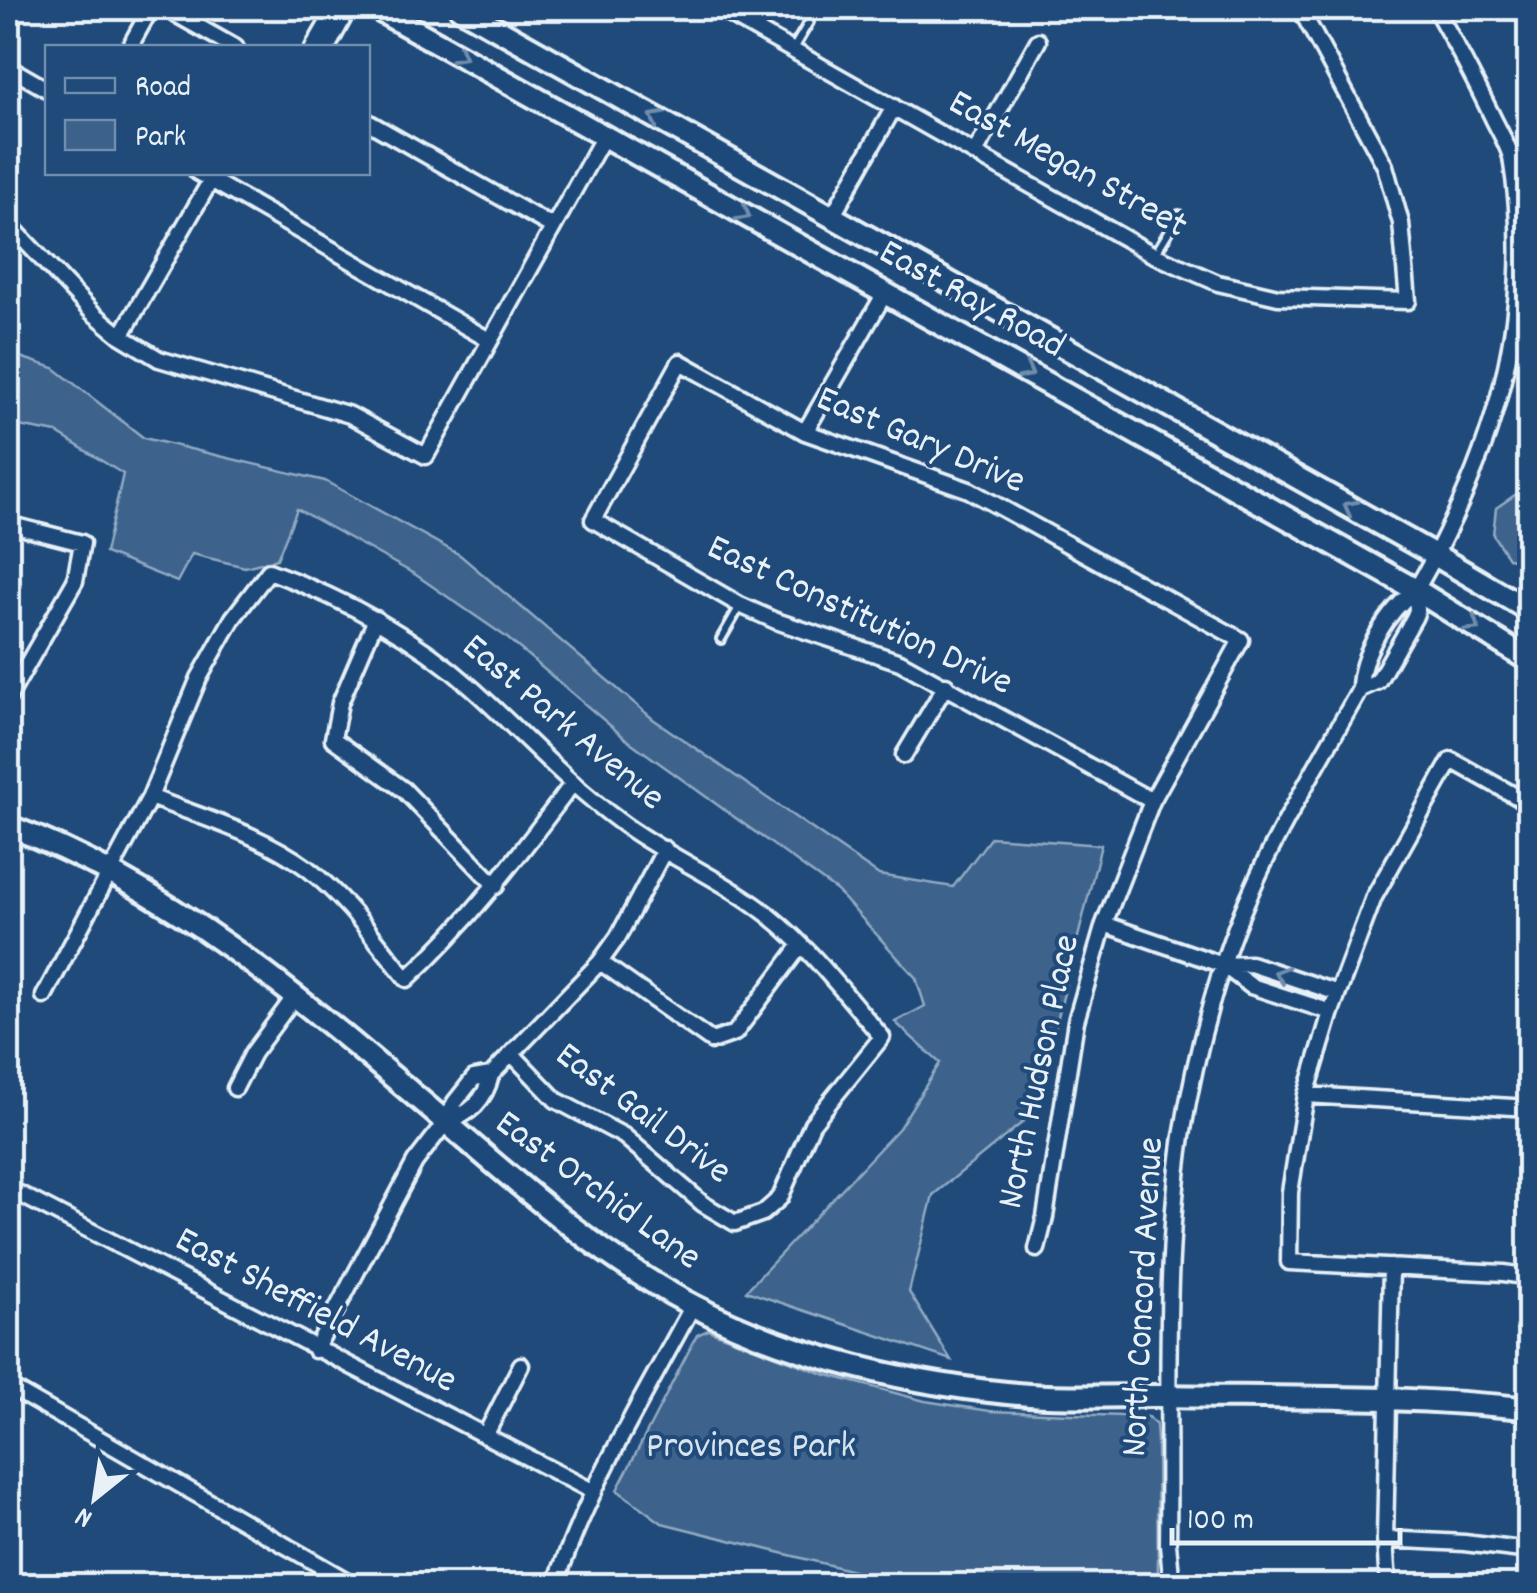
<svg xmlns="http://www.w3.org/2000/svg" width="1537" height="1593" viewBox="0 0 1537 1593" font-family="Dekko,sans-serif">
  <rect width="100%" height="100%" fill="#1f4a7a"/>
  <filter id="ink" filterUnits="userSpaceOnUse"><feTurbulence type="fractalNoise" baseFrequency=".01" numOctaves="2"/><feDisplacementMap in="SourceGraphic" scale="20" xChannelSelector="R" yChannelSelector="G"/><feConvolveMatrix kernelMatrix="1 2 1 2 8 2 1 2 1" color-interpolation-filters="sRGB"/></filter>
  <g filter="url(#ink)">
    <path fill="#3c628c" stroke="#92aac2" stroke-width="2.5" d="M8 353 54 368 144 438 325 481 460 555 653 719 879 875 953 887 991 837 1101 845 1034 1113 933 1195 909 1292 951 1360 746 1291 899 1128 940 1063 895 1022 925 1006 916 978 837 891 626 739 506 637 416 575 297 509 277 559 245 567 192 554 177 582 105 553 123 474 57 433 8 424Z
      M1528 486H1530L1529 561 1508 558 1493 535 1496 508Z
      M708 1330 824 1374 925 1401 990 1411 1148 1417 1156 1425 1157 1440 1158 1585H867L869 1575 662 1523 617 1490 697 1335Z"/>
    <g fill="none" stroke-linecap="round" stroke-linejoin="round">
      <g stroke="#e8f1f8" stroke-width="14">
        <path id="lane" d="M793 49 809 22
          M1155 254 1179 215
          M721 639 740 606"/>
      </g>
      <g stroke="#e8f1f8" stroke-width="21">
        <path id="street" d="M165 8 236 48
          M718 8 1154 255 1218 283 1278 297 1408 301 1401 223 1385 166 1300 8
          M129 48 151 8
          M313 48 336 8
          M327 48 349 8
          M8 67 48 90
          M368 122 553 227
          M975 153 1038 41
          M197 172 489 340
          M832 217 894 107
          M8 223 92 312 121 336 159 359 350 415 426 456 604 136
          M121 336 211 180
          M805 432 885 293
          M8 524 82 543 75 581 8 698
          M376 619 340 703 333 739 404 790 496 886
          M1360 689 1378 681 1414 618 1417 611 1416 590
          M904 755 946 685
          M150 797C203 818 261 834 307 868 346 898 376 941 407 979 471 920 521 852 573 783
          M1530 804 1451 760 1374 897 1331 1012 1306 1095 1290 1192 1289 1262 1504 1273 1530 1277
          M1104 924 1223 965 1251 986 1331 1012
          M600 962 712 1041 735 1033 801 945
          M1223 965 1251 964 1338 993
          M44 996 150 797 199 678 233 618 269 571C342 598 414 636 472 688 521 732 566 782 619 821 661 853 712 874 755 905 805 940 842 991 882 1037L812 1124 780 1198 763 1213 735 1223 703 1204 624 1136 556 1100 513 1055
          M235 1088 253 1053 295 996
          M1306 1095 1530 1108
          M446 1122C470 1114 485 1101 491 1075L600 962 618 937 665 849
          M8 1188 594 1492
          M1037 1249 1045 1217 1076 1021 1104 924 1152 801 1241 640 969 490 805 432 680 362 593 520 740 605 776 621 900 662 1152 801
          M315 1350 415 1162 446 1122 455 1102 474 1078 491 1075
          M8 1386 356 1586
          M485 1436 521 1365
          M1385 1539 1464 1543 1530 1551
          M555 1586C588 1487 644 1397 693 1305
          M1172 1586 1168 1544C1170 1412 1163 1267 1182 1136 1191 1080 1205 1021 1222 967 1253 868 1310 779 1360 689 1360 655 1388 610 1416 590 1494 454 1537 316 1511 157 1507 143 1498 129 1492 116 1474 79 1455 43 1435 8
          M1388 1586 1385 1539 1391 1267"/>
      </g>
      <g stroke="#e8f1f8" stroke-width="28">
        <path id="secondary" d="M8 826C179 890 311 1007 448 1124 525 1190 603 1259 694 1306 794 1358 916 1386 1029 1395 1070 1398 1114 1396 1156 1396 1280 1398 1406 1395 1530 1409"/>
      </g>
      <g stroke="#e8f1f8" stroke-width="28">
        <path id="primary" d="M375 8 1416 590 1530 661
          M460 8 1435 555 1530 611"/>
      </g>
      <use href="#lane" stroke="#1f4a7a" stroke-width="6"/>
      <use href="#street" stroke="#1f4a7a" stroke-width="14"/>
      <use href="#secondary" stroke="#1f4a7a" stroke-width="20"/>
      <use href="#primary" stroke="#1f4a7a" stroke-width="20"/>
    </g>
    <defs><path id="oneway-chevron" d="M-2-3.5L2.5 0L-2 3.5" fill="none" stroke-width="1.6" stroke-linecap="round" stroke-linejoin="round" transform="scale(2.5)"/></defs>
    <g stroke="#6f8dac">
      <use href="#oneway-chevron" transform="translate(460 55) rotate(29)"/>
      <use href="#oneway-chevron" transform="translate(656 118) rotate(-151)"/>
      <use href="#oneway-chevron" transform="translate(744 214) rotate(29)"/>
      <use href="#oneway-chevron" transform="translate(1027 372) rotate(29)"/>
      <use href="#oneway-chevron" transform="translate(1350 507) rotate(-151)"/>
      <use href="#oneway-chevron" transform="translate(1473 625) rotate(32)"/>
      <use href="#oneway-chevron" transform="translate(1281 974) rotate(-162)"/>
    </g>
  </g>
  <g text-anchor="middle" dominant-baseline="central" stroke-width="8" stroke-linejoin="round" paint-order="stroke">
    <g font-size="38" fill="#e8f1f8" stroke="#1f4a7a">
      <text transform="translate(1067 166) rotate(29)">East Megan Street</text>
      <text transform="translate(971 301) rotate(29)">East Ray Road</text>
      <text transform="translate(920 442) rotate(23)">East Gary Drive</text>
      <text transform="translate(859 617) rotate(25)">East Constitution Drive</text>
      <text transform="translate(562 724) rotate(40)">East Park Avenue</text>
      <text transform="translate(1041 1072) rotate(-78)">North Hudson Place</text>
      <text transform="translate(642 1115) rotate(37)">East Gail Drive</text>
      <text transform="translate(597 1192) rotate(36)">East Orchid Lane</text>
      <text transform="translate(1145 1297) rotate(-87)">North Concord Avenue</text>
      <text transform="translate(315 1312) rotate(28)">East Sheffield Avenue</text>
    </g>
    <g font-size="38" fill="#d7e3ed" stroke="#1f4a7a">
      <text x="751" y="1448">Provinces Park</text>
    </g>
  </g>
  <rect width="1537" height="1593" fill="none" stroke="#1f4a7a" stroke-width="40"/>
  <rect x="20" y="20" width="1497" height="1553" fill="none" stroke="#e8f1f8" stroke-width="4" filter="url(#ink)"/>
  <rect x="45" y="45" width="325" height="130" fill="#1f4a7a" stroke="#6f8dac" stroke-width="2.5"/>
  <rect x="65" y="78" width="50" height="15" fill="#1f4a7a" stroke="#6f8dac" stroke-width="2.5"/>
  <text x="135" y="95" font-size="30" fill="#e8f1f8">Road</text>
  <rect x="65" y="120" width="50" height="30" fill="#3c628c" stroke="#6f8dac" stroke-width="2.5"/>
  <text x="135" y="145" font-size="30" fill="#e8f1f8">Park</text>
  <g transform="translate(95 1498) rotate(210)" stroke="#1f4a7a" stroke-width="8" paint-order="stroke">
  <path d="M0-8L18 38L0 25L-18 38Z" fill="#e8f1f8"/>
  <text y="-15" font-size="28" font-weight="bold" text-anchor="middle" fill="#e8f1f8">N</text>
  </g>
  <path d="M1172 1528v15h228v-15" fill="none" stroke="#e8f1f8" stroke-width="5"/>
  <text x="1187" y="1528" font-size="30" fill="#e8f1f8" stroke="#1f4a7a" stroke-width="8" paint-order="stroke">100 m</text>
</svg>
